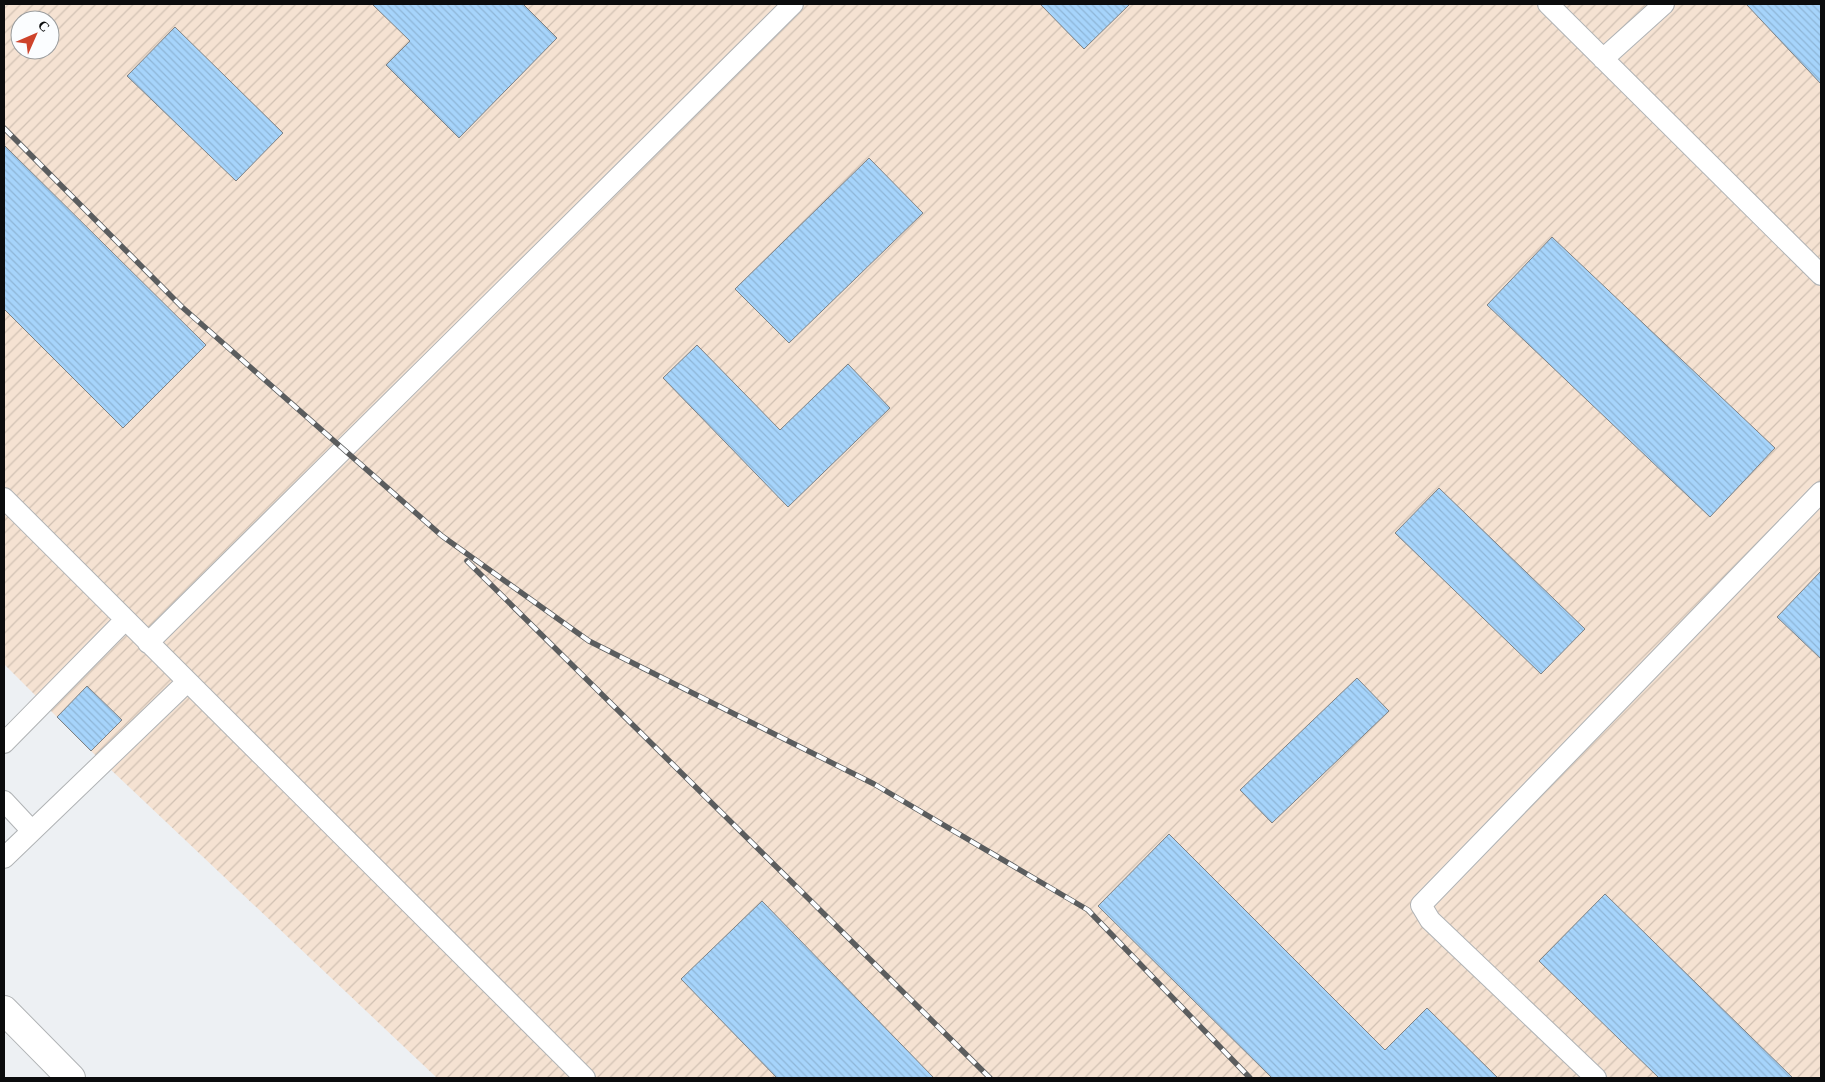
<svg xmlns="http://www.w3.org/2000/svg" width="1825" height="1082" viewBox="0 0 1825 1082" font-family="'Crimson Pro',serif">
  <defs>
    <pattern id="industrial-furrows" width="10" height="10" patternUnits="userSpaceOnUse" patternTransform="scale(1.25)"><rect width="10" height="10" fill="#f5e2d2"/><path d="M-1 1l2-2M0 10L10 0M9 11l2-2" fill="none" stroke="#d1c1b3"/></pattern>
    <pattern id="building-back-hatch" width="6" height="6" patternUnits="userSpaceOnUse" patternTransform="scale(1.25)"><rect width="6" height="6" fill="#a6d4fb"/><path d="M-1 5l2 2M0 0l6 6M5-1l2 2" fill="none" stroke="#8eb5d6"/></pattern>
  </defs>
  <rect width="100%" height="100%" fill="#edf0f3"/>
  <path fill="url(#industrial-furrows)" fill-rule="evenodd" d="M4 4H1821V1078H437L91 751 4 664ZM20 20H50V50H20Z"/>
  <path fill="url(#building-back-hatch)" stroke="#7f8284" d="M372 4H523L557 38 459 138 386 65 410 41Z
    M1040 4H1130L1084 49Z
    M1746 4H1821V84Z
    M175 27 283 133 236 181 127 76Z
    M4 145 206 345 123 428 4 309Z
    M869 158 923 213 789 343 735 289Z
    M1552 237 1775 448 1710 517 1487 305Z
    M697 345 780 430 848 364 890 408 788 507 663 378Z
    M1439 488 1585 629 1541 674 1395 533Z
    M1821 571V659L1777 617Z
    M1357 678 1389 711 1272 823 1240 790Z
    M87 686 122 720 91 751 57 717Z
    M1169 834 1385 1050 1427 1008 1498 1078H1272L1098 906Z
    M1605 894 1793 1078H1659L1539 961Z
    M762 901 934 1078H777L681 979Z"/>
  <g fill="none" stroke-linecap="round" stroke-linejoin="round">
    <g stroke="#b0b3b5" stroke-width="22">
      <path id="service" d="M1548 4 1821 275
        M1603 59 1664 4
        M4 498 585 1078
        M148 643 793 4
        M4 743 125 620
        M4 801 32 831
        M4 858 187 682
        M1596 1078 1430 920 1421 905 1821 492"/>
    </g>
    <g stroke="#b0b3b5" stroke-width="30">
      <path id="tertiary" d="M4 1010 71 1078"/>
    </g>
    <use href="#service" stroke="#fff" stroke-width="20"/>
    <use href="#tertiary" stroke="#fff" stroke-width="28"/>
    <g stroke="#5b5d5e" stroke-width="5.5">
      <path id="rail" d="M4 128 182 307 442 536 589 641 874 784 1088 910 1250 1078
        M467 561 990 1078"/>
    </g>
    <use href="#rail" stroke="#fbfdff" stroke-width="4" stroke-dasharray="11" stroke-linecap="butt"/>
  </g>
  <rect width="1825" height="1082" fill="none" stroke="#0b0c0d" stroke-width="10"/>
  <g transform="translate(35 35) rotate(45)"><circle r="24" fill="#fbfdff" stroke="#9b9d9e"/>
  <path d="M0-4L9 19L0 12L-9 19Z" fill="#ce432b"/>
  <text y="-8" font-size="14" font-weight="bold" text-anchor="middle" fill="#0b0c0d">С</text>
  </g>
</svg>
